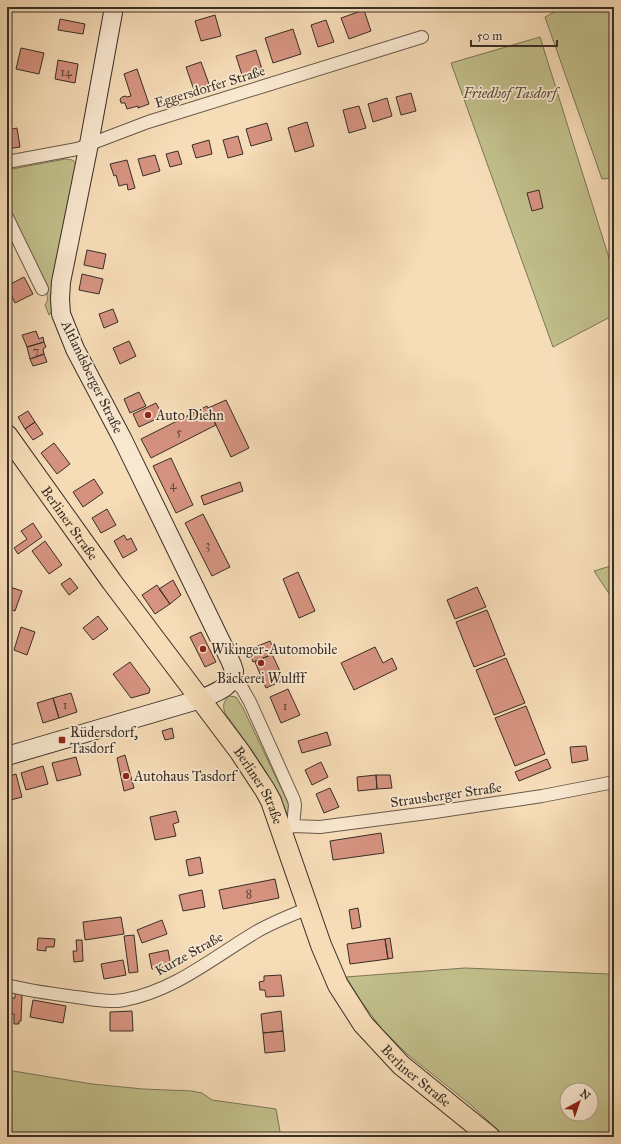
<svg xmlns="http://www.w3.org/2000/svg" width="621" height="1144" viewBox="0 0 621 1144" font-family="'IM FELL Great Primer',serif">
  <rect width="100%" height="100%" fill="#f6dcb7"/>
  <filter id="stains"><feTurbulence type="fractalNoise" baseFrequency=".005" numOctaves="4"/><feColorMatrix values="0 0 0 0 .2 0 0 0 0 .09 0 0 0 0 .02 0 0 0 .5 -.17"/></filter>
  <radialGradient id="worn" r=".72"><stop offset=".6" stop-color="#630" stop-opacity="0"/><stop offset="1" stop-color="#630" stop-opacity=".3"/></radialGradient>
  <path fill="#c1bf8b" stroke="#7c7658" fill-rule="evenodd" d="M564 7H614V178L602 179 545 17Z
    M540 37 614 274V315L553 347 451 63Z
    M65 159C71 159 74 160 77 165L54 308 49 315 45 305C49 300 47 295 46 289L7 210V170Z
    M614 565V601L594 571Z
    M229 696 236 697 243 708 282 790 289 805V815L287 814C273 777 248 745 225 713 222 705 224 701 229 696Z
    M465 968 609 974 614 973V1137H505L471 1105 407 1054 381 1028 361 1001 346 977ZM567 1090H591V1114H567Z
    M7 1070 92 1084 143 1089 192 1091 202 1093 212 1100 276 1109 281 1137H7Z"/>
  <path fill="#d69380" stroke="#382e26" d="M364 10 371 31 349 39 341 18Z
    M215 15 221 36 201 41 195 21Z
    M60 19 85 24 83 34 58 30Z
    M326 20 334 42 318 47 311 25Z
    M293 29 301 54 273 63 265 38Z
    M21 48 44 53 39 74 16 69Z
    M256 50 262 69 242 75 236 56Z
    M58 60 78 64 75 83 55 79Z
    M201 62 209 84 194 90 186 67Z
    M137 69 149 104 138 108V106L127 109 125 103H121L120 99 122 97 125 96 127 97 131 96 124 74Z
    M411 93 416 111 401 115 396 97Z
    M387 98 392 116 373 122 368 104Z
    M359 106 366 128 349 133 343 110Z
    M307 122 314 146 295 152 288 128Z
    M267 123 272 140 251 146 246 129Z
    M17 128 20 147 7 149V130Z
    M238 136 243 154 228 158 223 140Z
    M209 140 212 154 196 158 192 145Z
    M178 151 182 164 170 167 166 154Z
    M155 155 160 171 143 176 138 159Z
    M127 160 135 188 128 190 127 184 119 186 116 175 114 176 110 164Z
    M539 190 543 208 532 211 527 193Z
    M87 250 106 254 103 269 84 265Z
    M82 274 103 279 99 294 79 290Z
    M24 277 33 294 15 303 7 286Z
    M113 309 118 322 104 328 99 314Z
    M36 331 39 339 43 337 44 342 27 347 22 335Z
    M129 341 136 356 120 364 113 348Z
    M44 342 46 347 43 349 44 354 30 359 27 347Z
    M44 354 47 362 33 366 30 359Z
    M139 392 146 406 130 413 124 399Z
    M226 400 249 448 231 457 208 408Z
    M156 403 163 416 139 427 133 414Z
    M207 406 216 425 151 458 141 439Z
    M28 411 35 422 25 429 18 417Z
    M35 422 43 434 33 440 25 429Z
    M54 443 70 464 57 474 41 453Z
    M171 458 193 505 176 513 153 466Z
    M94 479 103 493 83 507 73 492Z
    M240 482 243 491 204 505 201 496Z
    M107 509 116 525 101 533 92 518Z
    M203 514 230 567 212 576 185 523Z
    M33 523 42 537 18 554 14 548 27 539 21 531Z
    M124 535 127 540 131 538 137 550 123 558 114 541Z
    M45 541 62 565 49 574 32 551Z
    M298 572 315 611 299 618 283 579Z
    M70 578 78 588 69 595 61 584Z
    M173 580 181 595 170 604 159 589Z
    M157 585 170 604 155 614 142 595Z
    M7 586 22 591 15 611 7 608Z
    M477 587 486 607 455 619 447 600Z
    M487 610 505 655 474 667 456 622Z
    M98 616 108 629 93 640 83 628Z
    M21 627 35 632 27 655 14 650Z
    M201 632 216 662 205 667 190 637Z
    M270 641 276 653 253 662 248 650Z
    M375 647 383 663 392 658 397 669 354 690 341 663Z
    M272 654 284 680 266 688 255 662Z
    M506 658 525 703 494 715 476 670Z
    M130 662 150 689 149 693 131 698 113 674Z
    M288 689 300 715 281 723 270 697Z
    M71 693 77 712 59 718 53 698Z
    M53 698 59 718 43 723 37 703Z
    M526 706 545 754 515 766 495 718Z
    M172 728 174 738 165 740 162 731Z
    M327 732 331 745 302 753 298 741Z
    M586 746 588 760 572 763 570 747Z
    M125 755 134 788 124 791 117 758Z
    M76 757 81 775 57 781 52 763Z
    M547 759 551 768 519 781 515 772Z
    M321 762 328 777 312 785 305 770Z
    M43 766 48 784 26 790 21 773Z
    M16 774 22 797 7 801V777Z
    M376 775H390L392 788 377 789Z
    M376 775 377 789 358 791 357 777Z
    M330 788 339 807 324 813 316 794Z
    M176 811 179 822 173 824 176 836 155 840 150 817Z
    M381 833 384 853 333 860 330 841Z
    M200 857 203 873 189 876 186 860Z
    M275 879 279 898 223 909 219 890Z
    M202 890 205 907 183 911 179 895Z
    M358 908 361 927 352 929 349 910Z
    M121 917 124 934 85 940 83 922Z
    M162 920 167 934 142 943 137 930Z
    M134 935 138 972 129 973 124 936Z
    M38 938 55 939 54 947H46V951L37 950Z
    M390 938 393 958 388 959 385 939Z
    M385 939 388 959 350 964 347 944Z
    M76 940H82L83 961 74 962 73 951H77Z
    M168 950 171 966 152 969 149 954Z
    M123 960 126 975 104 979 101 964Z
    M281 975 284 996 266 997 265 990H260L259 982 264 981V976Z
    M15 993 22 995 21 1021H19V1024H14V1014H9V998H15Z
    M33 1000 66 1006 63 1023 30 1017Z
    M132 1011 133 1031H110V1012Z
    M281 1011 283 1031 263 1033 261 1014Z
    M283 1031 285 1051 265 1053 263 1033Z"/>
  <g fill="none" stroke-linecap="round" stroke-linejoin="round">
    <g stroke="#685a4a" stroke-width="14">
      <path id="street" d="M7 162 77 149 148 122 422 37
        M7 217 42 289
        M232 680 242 688 250 702 294 800 295 805 293 826
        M281 832 293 826 320 827 435 812 542 796 614 782
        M7 985C29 991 53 994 76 997 92 999 108 1003 124 1000 174 991 214 957 256 932 273 922 291 915 309 908"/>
    </g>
    <g stroke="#382e26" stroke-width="20">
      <path id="secondary" d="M7 756 201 699C212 694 235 687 234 671 233 667 231 662 229 658L123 440 75 349 61 314 60 299 61 282 89 144 114 7"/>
    </g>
    <g stroke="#382e26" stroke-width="22">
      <g id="primary">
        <path id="s1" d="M7 435 112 582 240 752 265 790 271 801 321 945 338 985 363 1024 401 1065 490 1137"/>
      </g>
    </g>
    <use href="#street" stroke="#f9e8d0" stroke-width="12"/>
    <use href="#secondary" stroke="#f9e8d0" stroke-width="18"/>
    <use href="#primary" stroke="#f6dcb7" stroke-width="20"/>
  </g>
  <g fill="#8f2418" stroke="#f9e8d0" stroke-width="1.5">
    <circle cx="148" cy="415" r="4"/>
    <circle cx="203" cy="649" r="4"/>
    <circle cx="261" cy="663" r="4"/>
    <rect x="58" y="736" width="8" height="8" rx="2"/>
    <circle cx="126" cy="776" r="4"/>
  </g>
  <g text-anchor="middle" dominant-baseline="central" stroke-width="3.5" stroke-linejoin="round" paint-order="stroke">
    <g font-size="12" fill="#60473c">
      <text x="66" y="72">14</text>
      <text x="36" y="351">7</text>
      <text x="179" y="432">5</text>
      <text x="173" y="485">4</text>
      <text x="208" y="545">3</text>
      <text x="65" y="705">1</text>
      <text x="285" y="706">1</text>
      <text x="249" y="894">8</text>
    </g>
    <g font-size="14" fill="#382e26" stroke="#f9e8d0">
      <text transform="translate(210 87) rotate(-17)">Eggersdorfer Straße</text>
      <text transform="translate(92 377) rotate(64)">Altlandsberger Straße</text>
      <text stroke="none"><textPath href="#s1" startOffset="108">Berliner Straße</textPath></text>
      <text stroke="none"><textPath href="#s1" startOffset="432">Berliner Straße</textPath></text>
      <text transform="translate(446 795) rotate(-8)">Strausberger Straße</text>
      <text transform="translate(189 954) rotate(-29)">Kurze Straße</text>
      <text stroke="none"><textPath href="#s1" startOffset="768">Berliner Straße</textPath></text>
    </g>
    <g font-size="14" font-style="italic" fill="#534b3a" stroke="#f9e8d0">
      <text x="510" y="93">Friedhof Tasdorf</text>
    </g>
    <g font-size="14" fill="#382e26" stroke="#f9e8d0" text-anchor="start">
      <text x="156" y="415">Auto Diehn</text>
      <text x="211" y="649">Wikinger-Automobile</text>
      <text x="261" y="678" text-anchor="middle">Bäckerei Wulfff</text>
      <text x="70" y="732">Rüdersdorf,<tspan x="70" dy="16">Tasdorf</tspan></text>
      <text x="134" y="776">Autohaus Tasdorf</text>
    </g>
  </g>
  <rect width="621" height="1144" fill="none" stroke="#f6dcb7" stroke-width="24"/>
  <rect x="8" y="8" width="605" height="1128" fill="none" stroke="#382e26" stroke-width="2"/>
  <rect x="12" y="12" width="597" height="1120" fill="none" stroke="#382e26"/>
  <g transform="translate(579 1102) rotate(40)"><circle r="19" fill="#f9e8d0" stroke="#ac9e8c"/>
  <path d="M0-3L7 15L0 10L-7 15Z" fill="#8f2418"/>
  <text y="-6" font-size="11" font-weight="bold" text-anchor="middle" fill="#382e26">N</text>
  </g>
  <path d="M471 40v6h86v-6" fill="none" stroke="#382e26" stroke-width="2"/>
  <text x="477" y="40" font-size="12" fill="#382e26" stroke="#f9e8d0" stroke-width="3" paint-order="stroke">50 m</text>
  <rect width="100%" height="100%" filter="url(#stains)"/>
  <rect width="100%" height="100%" fill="url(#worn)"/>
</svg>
